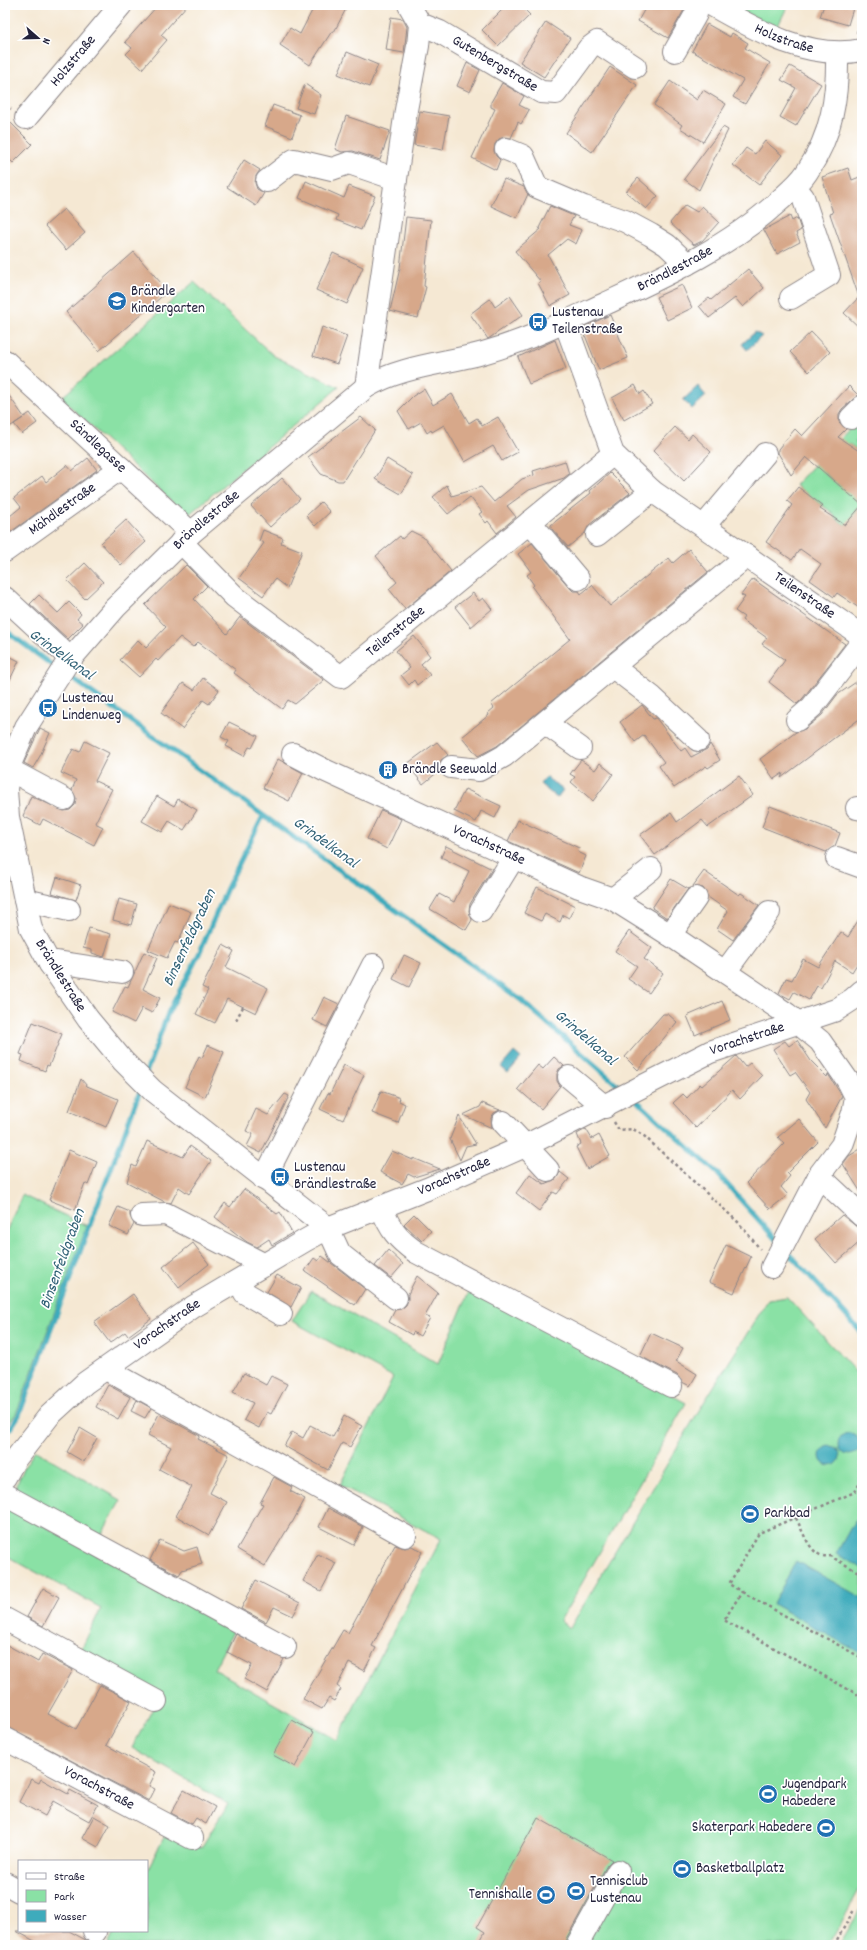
<svg xmlns="http://www.w3.org/2000/svg" width="867" height="1950" viewBox="0 0 867 1950" font-family="Dekko,sans-serif">
  <rect width="100%" height="100%" fill="#fff"/>
  <filter id="ink" filterUnits="userSpaceOnUse"><feTurbulence type="fractalNoise" baseFrequency=".025" numOctaves="2"/><feDisplacementMap in="SourceGraphic" scale="8" xChannelSelector="R" yChannelSelector="G"/><feConvolveMatrix kernelMatrix="1 2 1 2 8 2 1 2 1" color-interpolation-filters="sRGB"/></filter>
  <filter id="wash" filterUnits="userSpaceOnUse"><feTurbulence type="fractalNoise" baseFrequency=".012" numOctaves="4" result="noise"/><feDisplacementMap in="SourceGraphic" scale="16" xChannelSelector="R" yChannelSelector="G"/><feGaussianBlur stdDeviation="0.9" result="paint"/><feColorMatrix in="noise" values="0 0 0 0 0 0 0 0 0 0 0 0 0 0 0 0 0 1.4 0 .05"/><feComposite in="paint" operator="in"/></filter>
  <g filter="url(#wash)">
    <rect width="100%" height="100%" fill="#f5e8d3"/>
    <path fill="#8ae1a5" stroke="#568270" d="M727 5H788L777 28Z
      M194 282 274 356 339 387 187 516 61 398Z
      M862 416V434L855 442 862 449V453L849 444 824 473 845 490 853 481 862 505 856 511 862 517V537L834 517 835 515 795 485Z
      M22 1195 87 1226 16 1414 5 1428V1235Z
      M472 1285 686 1403 560 1621 570 1628 701 1407 768 1300 787 1297 862 1379V1885L828 1945H108L115 1931H147V1870L168 1830 201 1848 228 1804 132 1748 160 1695 80 1652 101 1608 5 1555V1505L235 1628 214 1669 337 1740 441 1539 340 1485 393 1377 292 1321 311 1291 438 1364Z
      M35 1450 121 1500 99 1539 13 1493 25 1466Z
      M862 1907V1945H839Z"/>
    <path fill="#3eabbc" stroke="#30667c" d="M755 332 762 336 747 350 742 344Z
      M698 386 706 396 692 409 683 400Z
      M546 777 563 790 557 798 540 784Z
      M514 1052 521 1058 508 1073 501 1067Z
      M838 1444a11 11 0 1 1 22 0a11 11 0 1 1-22 0Z
      M820 1456a10 10 0 1 1 20 0a10 10 0 1 1-20 0Z
      M855 1520 862 1524V1568L836 1554Z
      M796 1561 862 1598V1654L773 1604Z"/>
    <g fill="none" stroke-linecap="round" stroke-linejoin="round">
      <path stroke="#3eabbc" stroke-width="5" d="M5 630 57 669
        M66 674 521 1000 621 1088
        M146 1073 168 1013 199 954 227 888 263 816
        M637 1101 717 1173 779 1243
        M787 1251 862 1333
        M5 1432 10 1429 19 1415 140 1091"/>
    </g>
    <g id="blocks">
      <path fill="#d7a88a" d="M158 5H187L161 35 167 40 142 69 126 54 132 48 125 42Z
        M315 5H348L334 32 332 31 310 65 280 45 290 28 300 34Z
        M507 5H520L530 15 498 46 482 30Z
        M647 5H684V10L668 38 638 21Z
        M824 5H854L848 25 820 17Z
        M391 17 403 19 407 27 404 53 386 50Z
        M546 22 570 38 544 77 520 62Z
        M707 24 730 37 732 33 748 43 745 48 770 63 745 104 733 97 743 80 692 51Z
        M347 52 378 65 369 87 338 74Z
        M467 63 480 70 470 92 457 86Z
        M790 66 821 84 796 126 780 117 796 88 781 80Z
        M610 67 637 85 592 152 566 133Z
        M670 81 697 100 703 90 726 104 703 142 680 128 682 125 654 105Z
        M502 83 524 96 519 105 529 110 521 124 518 122 511 138 504 137 499 139 495 144 494 151 496 156 500 160 496 170 472 158 495 109 491 107V102Z
        M305 84 321 95 314 114 296 108Z
        M273 105 300 115 292 137 265 126Z
        M420 111 449 116 443 150 414 145Z
        M346 116 390 131 380 160 353 151 342 152 335 149Z
        M5 117 32 144 13 163 5 155Z
        M723 127 728 130 699 190 684 179Z
        M765 141 782 155 759 185 733 165 746 148 755 154Z
        M244 160 260 170 256 176 255 183 257 189 264 193 256 206 227 187Z
        M848 168 852 180 862 176V330L844 313 859 297 830 214 833 213 822 177Z
        M638 178 658 196 646 209 626 192Z
        M504 179 524 187 528 194 517 218 491 206Z
        M306 181 344 198 349 186 375 196 361 230 336 220 338 215 299 198Z
        M685 205 697 212 702 206 719 222 702 241 694 245 670 223Z
        M550 206 574 216 569 225 582 230 576 244 567 239 548 255 570 295 550 306 538 283 541 282 515 251 541 229 539 228Z
        M64 209 85 233 66 250 45 226Z
        M790 216 792 221 797 218 801 230 796 233 800 242 777 254 764 230Z
        M406 217 431 220 424 286 426 287 418 318 390 311 400 268Z
        M134 252 168 291 99 351 66 312Z
        M333 253 363 267 347 304 316 290Z
        M748 269 764 288 743 307 735 298 709 318 699 306 709 298 711 300Z
        M682 285 692 308 667 320 656 297Z
        M510 296 523 315 488 339 470 314 490 299 495 307Z
        M610 315 628 358 599 370 582 328Z
        M322 327 347 336 337 364 313 356Z
        M811 332 830 352 809 372 790 352Z
        M555 340 566 369 529 384 518 357Z
        M635 385 640 394 644 391 652 404 624 420 612 398Z
        M849 386 858 395 842 409 839 414V422L846 429 838 437 862 453V610L837 593 834 597 810 580 821 564 800 549 792 560 766 542 792 505 787 501 798 487 823 506 820 509 845 525 862 505 806 457 791 475 778 453V449L795 429 802 436Z
        M424 389 433 405 452 394 469 423 477 418 482 426 498 417 518 452 502 461 493 446 465 462 444 425 432 432 431 430 427 433 421 422 409 429 398 411 413 396Z
        M5 390 24 417 30 413 37 423 22 434 14 424 23 418 5 430Z
        M361 417 375 430 343 481H338L321 474 308 457Z
        M675 427 688 439 692 434 711 452 684 481 653 451Z
        M88 458 97 470 5 536V520L21 507 14 498 42 476 46 482 67 465 72 471Z
        M387 459 413 475 401 494 375 479Z
        M565 461 569 474 564 478 529 490 507 506 516 517 497 533 488 521 486 523 479 514 482 512 470 497 448 514 433 497 447 485 452 496 481 487 494 502 522 479 534 475 533 471Z
        M610 473 630 493 589 525 585 533 568 547 551 528V525L591 493 590 491Z
        M282 478 300 499 270 527 251 506Z
        M321 502 330 512 315 526 306 516Z
        M126 520 146 542 121 565 101 543Z
        M263 530 283 538 281 543 302 551 287 588 275 579 263 596 239 578 264 543 259 541Z
        M411 531 423 537 451 571 405 609 389 589 397 582 376 556 400 536 402 539Z
        M532 543 569 587 573 591H579L581 594 592 585 610 606 669 558 673 563 689 549 708 572 497 746 478 756 462 737 489 715 488 713 494 708 491 704 570 639 532 587 534 585 527 575 531 572 518 554Z
        M85 563 103 582 85 599 67 580Z
        M186 565 207 586 194 599 227 634 240 617 324 680 295 704 288 700 282 709 234 673 236 670 198 642 193 647 180 637 158 661 156 659 139 677 120 660 138 640 146 648 166 627 145 605Z
        M753 579 845 644 803 698 797 704 769 682 785 660 762 644 767 638 742 620 744 617 735 611 745 597 741 595Z
        M473 593 479 601 483 598 492 609 471 627 455 607Z
        M39 595 58 613 69 602 81 614 77 619 83 624 68 639 30 604Z
        M414 636 430 656 421 664 430 675 417 685 414 680 409 685 401 675 410 668 396 651Z
        M5 654 19 661 5 690Z
        M203 678 219 690 209 704 203 700 182 729 161 713 183 683 194 690Z
        M862 678V717L781 778 783 773 774 779 760 759 796 732 805 729 822 715 837 695Z
        M642 705 653 719 656 718 681 751 685 748 691 757 707 749 710 744 720 760 708 768 706 766 674 788 659 766 664 762 644 735 635 742 620 722Z
        M229 722 258 736 252 748 249 747 244 756 226 746 229 741 221 737Z
        M40 728 50 733 40 756 33 768 24 763Z
        M85 741 109 753 95 781 112 789 95 823 103 827 94 845 43 819 40 825 23 816 31 796 64 811 70 810 75 805 76 798 72 790 76 780 61 773 73 749 80 752Z
        M437 742 448 755 441 760 439 771 423 784 407 764Z
        M278 759 303 773 289 801 263 788Z
        M581 760 595 770 600 763 613 774 593 801 571 782 575 777 570 774Z
        M739 776 753 795 708 827 702 820 655 855 640 835 671 813 677 822Z
        M465 789 501 806 495 818 481 811 476 822 454 811Z
        M157 796 174 806 178 799 197 810 184 830 169 821 162 832 142 821Z
        M770 806 840 833 835 846 826 852 762 827Z
        M381 810 401 819 387 849 367 839Z
        M518 820 579 848 578 852 586 856 579 873 508 841Z
        M446 846 492 869 470 904 469 911 472 920 466 930 430 909 439 894 454 902 469 871 441 857Z
        M704 871 739 895 741 893 759 905 733 940 717 929 728 911 708 897 703 888 693 886Z
        M57 877 81 885 76 900 52 893Z
        M671 879 688 889 667 918 652 908Z
        M537 887 575 906 569 918 563 915 560 922 545 914 541 921 524 913Z
        M119 899 137 904 131 925 113 920Z
        M169 903 191 912 178 943 175 942 167 958 148 950Z
        M862 914V956L852 972 835 961 821 988 817 986 809 1000 794 992 790 999 779 993 786 978 792 980 803 959 818 967 841 932 848 937Z
        M89 928 111 934 104 957 92 953V950L83 948Z
        M629 931 652 948 644 959 663 973 649 993 628 979 637 966 615 951Z
        M223 945 234 951 226 967 268 988 256 1013 227 999 215 1023 196 1014 208 990 202 987Z
        M144 952 157 958 143 989 160 998 152 1013 142 1008 134 1023 112 1012 125 986 128 987Z
        M404 955 421 963 409 987 393 979Z
        M324 997 339 1004 327 1027 313 1020Z
        M722 1001 730 1020 695 1035 687 1016Z
        M663 1014H668L677 1022 638 1070 625 1057Z
        M33 1022 62 1034 49 1066 47 1065 45 1071 21 1061 23 1055 20 1054Z
        M797 1040 811 1061 827 1077 828 1074 842 1096 825 1128 806 1099 810 1092 795 1072 790 1075 773 1049 785 1041 789 1046Z
        M208 1045 224 1052 205 1097 185 1087 199 1056 202 1058Z
        M736 1056 745 1067 750 1063 762 1076 740 1099 732 1090 696 1128 673 1103 683 1094 687 1098 700 1084 702 1086Z
        M554 1057 564 1066 559 1069 557 1074V1081L560 1086 541 1109 518 1089 538 1065 543 1069Z
        M344 1065 364 1075 343 1120 320 1109 328 1093 330 1094Z
        M81 1079 87 1086 118 1099 106 1127 69 1111Z
        M381 1091 400 1098 399 1101 405 1104 398 1123 372 1113Z
        M285 1094 289 1096 261 1153 247 1146 253 1134 246 1131 256 1109 268 1115Z
        M482 1103 500 1110 494 1113 491 1118 492 1128 463 1115 480 1107Z
        M459 1116 476 1144 466 1146 460 1160 450 1139Z
        M799 1119 818 1142 787 1173 790 1176 781 1187 788 1195 770 1209 746 1183 784 1144 778 1137Z
        M586 1129 592 1139 599 1135 610 1156 587 1169 576 1147 581 1144 577 1134Z
        M147 1141 183 1157 190 1146 211 1161 189 1194 179 1187 171 1203 165 1202 127 1182 132 1165 136 1167Z
        M862 1148V1194L843 1164 849 1156Z
        M69 1150 97 1162 88 1185 85 1183 75 1210 49 1200Z
        M392 1151 413 1160V1158L440 1169 414 1177 408 1174 402 1184 380 1172Z
        M560 1172 569 1179 557 1194 553 1192 539 1211 516 1193 530 1174 544 1184 556 1179Z
        M244 1189 277 1214 280 1212 292 1233 272 1245 269 1239 257 1247 247 1242 215 1217 225 1203 230 1207Z
        M118 1207 130 1212V1216L134 1224 128 1235 109 1226Z
        M414 1214 431 1231 422 1241 404 1224Z
        M842 1215 862 1231V1240L836 1263 815 1239Z
        M193 1243 209 1264 179 1288 163 1267Z
        M726 1245 751 1257 734 1293 709 1282Z
        M388 1250 403 1264 391 1278 375 1266Z
        M322 1256 365 1289 355 1305 305 1271 314 1258 318 1261Z
        M277 1275 301 1288 291 1307 267 1292Z
        M417 1276 438 1293 425 1316 430 1318 420 1336 413 1332 412 1335 389 1322 395 1310 401 1309 406 1305 408 1300V1294Z
        M133 1294 151 1319 128 1336 125 1332 110 1343 94 1322Z
        M651 1333 683 1348 676 1361 697 1374 690 1386 682 1382 677 1375 640 1356Z
        M244 1373 266 1385 271 1376 287 1384 271 1414 267 1412 259 1428 244 1420 253 1403 233 1392Z
        M108 1385 130 1397 118 1419 96 1407Z
        M137 1400 151 1408 145 1418 131 1411Z
        M159 1414 200 1436 198 1439 229 1455 210 1493 227 1502 209 1535 176 1516 192 1487 159 1469 171 1447 148 1435Z
        M344 1416 362 1426 350 1447 342 1443 328 1470 284 1446 292 1432 303 1438 310 1425 333 1437Z
        M80 1428 97 1438 84 1462 67 1452Z
        M274 1477 292 1487 290 1491 305 1499 292 1523H291L265 1566 237 1549 263 1504 260 1503Z
        M328 1508 363 1527 354 1545 319 1527Z
        M160 1540 184 1551 197 1547 202 1564 182 1570 179 1575 150 1560Z
        M395 1545 405 1548 412 1546 422 1552 372 1646 376 1648 364 1671 349 1663 337 1686 341 1689 334 1701 329 1698 322 1709 303 1699 343 1630 348 1633Z
        M318 1554 336 1563 321 1591 303 1581Z
        M256 1580 300 1603 293 1616 274 1607 266 1622 241 1609Z
        M43 1588 59 1597 43 1626 27 1617Z
        M236 1634 284 1659 267 1692 244 1679 252 1665 227 1652Z
        M5 1644 38 1662 42 1654 73 1670 48 1714 76 1729 100 1685 131 1701 106 1745 156 1772 149 1786 155 1789 149 1801 5 1726Z
        M292 1720 314 1732 295 1767 273 1755Z
        M31 1779 39 1783 41 1779 68 1794 70 1790 98 1805 89 1821 53 1801 45 1816 19 1802Z
        M184 1790 215 1807 206 1824 196 1818 192 1824 171 1813Z
        M94 1816 110 1825 98 1847 82 1838Z
        M538 1818 612 1860 607 1865 566 1939 565 1945H478L485 1932 477 1927Z
        M16 1931H69L95 1945H42Z"/>
    </g>
  </g>
  <g filter="url(#ink)">
    <use href="#blocks" fill-opacity="0" stroke="#8c8587" stroke-width="1"/>
    <g fill="none" stroke-linecap="round" stroke-linejoin="round">
      <g stroke="#8c8587" stroke-width="24">
        <g id="minor">
          <path id="s1" d="M712 5C756 30 810 61 862 50"/>
          <path id="s2" d="M420 24 440 32 541 92 556 93 589 48 597 42 635 67"/>
          <path d="M675 51 696 14 697 5"/>
          <path id="s3" d="M26 118 121 5"/>
          <path d="M506 149 523 156 537 187 584 207 625 221 651 235 667 245 687 264"/>
          <path d="M267 181 294 160 332 169 349 163 396 179"/>
          <path d="M791 298 829 275 803 197 795 187"/>
          <path id="s4" d="M565 322 613 454 652 491 862 636"/>
          <path id="s5" d="M5 361 191 533"/>
          <path d="M366 387 406 110 418 46 420 24 409 5"/>
          <path d="M851 418 862 407"/>
          <path d="M530 522 578 579"/>
          <path d="M704 526 765 454"/>
          <path d="M597 535 652 491"/>
          <path id="s6" d="M181 542 235 597 341 677 613 454"/>
          <path id="s7" d="M5 551 121 468"/>
          <path d="M5 598 71 659"/>
          <path d="M613 667 652 697 698 740"/>
          <path d="M797 720 812 707 862 642"/>
          <path d="M545 723 580 748"/>
          <path id="s8" d="M293 754 324 770 579 887 613 899 670 935 787 1014 820 1041 848 1081 856 1097 853 1113 842 1145 820 1174 772 1267"/>
          <path d="M451 767 479 770 504 756 747 556"/>
          <path d="M8 769 64 799"/>
          <path d="M857 808 862 809"/>
          <path d="M837 858 862 867"/>
          <path d="M613 899 651 869"/>
          <path d="M25 900 69 910"/>
          <path d="M481 911 514 857"/>
          <path d="M670 935 696 898"/>
          <path d="M50 964 57 962 122 972"/>
          <path d="M725 972 769 912"/>
          <path d="M569 1077 605 1107"/>
          <path d="M503 1122 548 1170"/>
          <path d="M819 1176 862 1216"/>
          <path d="M264 1179 373 965"/>
          <path d="M381 1207C390 1229 397 1239 416 1252L671 1386"/>
          <path d="M142 1215 166 1214 265 1265"/>
          <path d="M239 1281 245 1293 281 1314"/>
          <path id="s9" d="M396 1298 340 1254 328 1228 153 1091 123 1061 88 1019 50 964 31 929 8 817 6 790 8 769 26 727 67 663 115 608 191 533 366 387C402 366 443 364 483 353 526 341 567 321 607 303 667 275 730 246 779 201 789 192 800 183 807 172 832 135 838 96 837 53"/>
          <path d="M106 1369 405 1536"/>
          <path id="s10" d="M5 1477 14 1461 49 1416 85 1383 193 1307 306 1240 328 1228 427 1189 525 1146 710 1052 836 1010 853 999 862 991"/>
          <path d="M5 1495 285 1647"/>
          <path d="M5 1619 156 1701"/>
          <path id="s11" d="M5 1739 192 1838"/>
          <path d="M5 1883 19 1891"/>
          <path d="M94 1931 95 1932"/>
          <path d="M577 1945 618 1871"/>
        </g>
      </g>
      <path stroke="#8c8587" stroke-width="2.5" stroke-dasharray="3 3" stroke-linecap="butt" d="M857 33 862 16
        M5 106 11 109
        M236 1020 243 1007
        M614 1122 619 1130 633 1129 644 1136 739 1223 760 1249
        M862 1479 855 1492 759 1533 729 1584 742 1592 724 1620 862 1697
        M796 1518C803 1531 811 1560 830 1556L862 1574
        M742 1592 862 1658
        M834 1945 854 1910"/>
      <use href="#minor" stroke="#fff" stroke-width="22"/>
    </g>
  </g>
  <defs>
    <g id="school-disc" transform="scale(1)"><circle r="9.5" fill="#1f6fb2" stroke="#fff"/><path d="M0-5L7-2L0 1L-7-2ZM-4 1L0 2.5L4 1V4Q0 6-4 4Z" fill="#fff"/></g>
    <g id="bus-disc" transform="scale(1)"><circle r="9.5" fill="#1f6fb2" stroke="#fff"/><path d="M-5-6H5V4H4V6H2V4H-2V6H-4V4H-5ZM-3.5-4V0h7V-4ZM-3.5 1.2v1.5H-2V1.2ZM2 1.2v1.5H3.5V1.2Z" fill="#fff"/></g>
    <g id="building-disc" transform="scale(1)"><circle r="9.5" fill="#1f6fb2" stroke="#fff"/><path d="M-4-6H4V6H1V3H-1V6H-4ZM-2.5-4.3h1.7v1.8h-1.7ZM.8-4.3h1.7v1.8H.8ZM-2.5-1h1.7V.8h-1.7ZM.8-1h1.7V.8H.8Z" fill="#fff"/></g>
    <g id="stadium-disc" transform="scale(1)"><circle r="9.5" fill="#1f6fb2" stroke="#fff"/><path d="M0-5a6.5 5 0 1 0 0 10a6.5 5 0 1 0 0-10ZM-3.5-1.8h7v3.6h-7Z" fill="#fff"/></g>
  </defs>
  <g fill-rule="evenodd">
    <use href="#school-disc" x="117" y="301"/>
    <use href="#bus-disc" x="538" y="322"/>
    <use href="#bus-disc" x="48" y="708"/>
    <use href="#building-disc" x="388" y="770"/>
    <use href="#bus-disc" x="280" y="1177"/>
    <use href="#stadium-disc" x="750" y="1514"/>
    <use href="#stadium-disc" x="768" y="1794"/>
    <use href="#stadium-disc" x="826" y="1828"/>
    <use href="#stadium-disc" x="682" y="1869"/>
    <use href="#stadium-disc" x="576" y="1891"/>
    <use href="#stadium-disc" x="546" y="1895"/>
  </g>
  <g text-anchor="middle" dominant-baseline="central" stroke-width="3.5" stroke-linejoin="round" paint-order="stroke">
    <g font-size="15" fill="#22223b" stroke="#fff">
      <text stroke="none"><textPath href="#s1" startOffset="80">Holzstraße</textPath></text>
      <text stroke="none"><textPath href="#s3" startOffset="74">Holzstraße</textPath></text>
      <text stroke="none"><textPath href="#s2" startOffset="85">Gutenbergstraße</textPath></text>
      <text stroke="none"><textPath href="#s9" startOffset="1550">Brändlestraße</textPath></text>
      <text stroke="none"><textPath href="#s5" startOffset="126">Sändlegasse</textPath></text>
      <text stroke="none"><textPath href="#s7" startOffset="71">Mähdlestraße</textPath></text>
      <text stroke="none"><textPath href="#s9" startOffset="1010">Brändlestraße</textPath></text>
      <text stroke="none"><textPath href="#s4" startOffset="379">Teilenstraße</textPath></text>
      <text stroke="none"><textPath href="#s6" startOffset="281">Teilenstraße</textPath></text>
      <text stroke="none"><textPath href="#s8" startOffset="216">Vorachstraße</textPath></text>
      <text transform="translate(60 976) rotate(58)">Brändlestraße</text>
      <text stroke="none"><textPath href="#s10" startOffset="873">Vorachstraße</textPath></text>
      <text stroke="none"><textPath href="#s10" startOffset="549">Vorachstraße</textPath></text>
      <text stroke="none"><textPath href="#s10" startOffset="225">Vorachstraße</textPath></text>
      <text stroke="none"><textPath href="#s11" startOffset="106">Vorachstraße</textPath></text>
    </g>
    <g font-size="15" fill="#22223b" stroke="#fff" text-anchor="start">
      <text x="131" y="292">Brändle<tspan x="131" dy="17">Kindergarten</tspan></text>
      <text x="552" y="313">Lustenau<tspan x="552" dy="17">Teilenstraße</tspan></text>
      <text x="62" y="699">Lustenau<tspan x="62" dy="17">Lindenweg</tspan></text>
      <text x="402" y="770">Brändle Seewald</text>
      <text x="294" y="1168">Lustenau<tspan x="294" dy="17">Brändlestraße</tspan></text>
      <text x="764" y="1514">Parkbad</text>
      <text x="782" y="1785">Jugendpark<tspan x="782" dy="17">Habedere</tspan></text>
      <text x="812" y="1828" text-anchor="end">Skaterpark Habedere</text>
      <text x="696" y="1869">Basketballplatz</text>
      <text x="590" y="1882">Tennisclub<tspan x="590" dy="17">Lustenau</tspan></text>
      <text x="532" y="1895" text-anchor="end">Tennishalle</text>
    </g>
    <g font-size="16" font-style="italic" fill="#2f6075" stroke="#fff">
      <text transform="translate(61 655) rotate(36)">Grindelkanal</text>
      <text transform="translate(325 843) rotate(36)">Grindelkanal</text>
      <text transform="translate(190 938) rotate(-65)">Binsenfeldgraben</text>
      <text transform="translate(585 1038) rotate(41)">Grindelkanal</text>
      <text transform="translate(63 1259) rotate(-70)">Binsenfeldgraben</text>
    </g>
  </g>
  <rect width="867" height="1950" fill="none" stroke="#fff" stroke-width="20"/>
  <rect x="18" y="1860" width="130" height="72" fill="#ffffff" stroke="#a7a7b1"/>
  <rect x="26" y="1873" width="20" height="6" fill="#ffffff" stroke="#a7a7b1"/>
  <text x="54" y="1880" font-size="12" fill="#22223b">Straße</text>
  <rect x="26" y="1890" width="20" height="12" fill="#8ae1a5" stroke="#a7a7b1"/>
  <text x="54" y="1900" font-size="12" fill="#22223b">Park</text>
  <rect x="26" y="1910" width="20" height="12" fill="#3eabbc" stroke="#a7a7b1"/>
  <text x="54" y="1920" font-size="12" fill="#22223b">Wasser</text>
  <g transform="translate(38 38) rotate(110)" stroke="#ffffff" stroke-width="3" paint-order="stroke">
  <path d="M0-3L7 15L0 10L-7 15Z" fill="#22223b"/>
  <text y="-6" font-size="11" font-weight="bold" text-anchor="middle" fill="#22223b">N</text>
  </g>
</svg>
